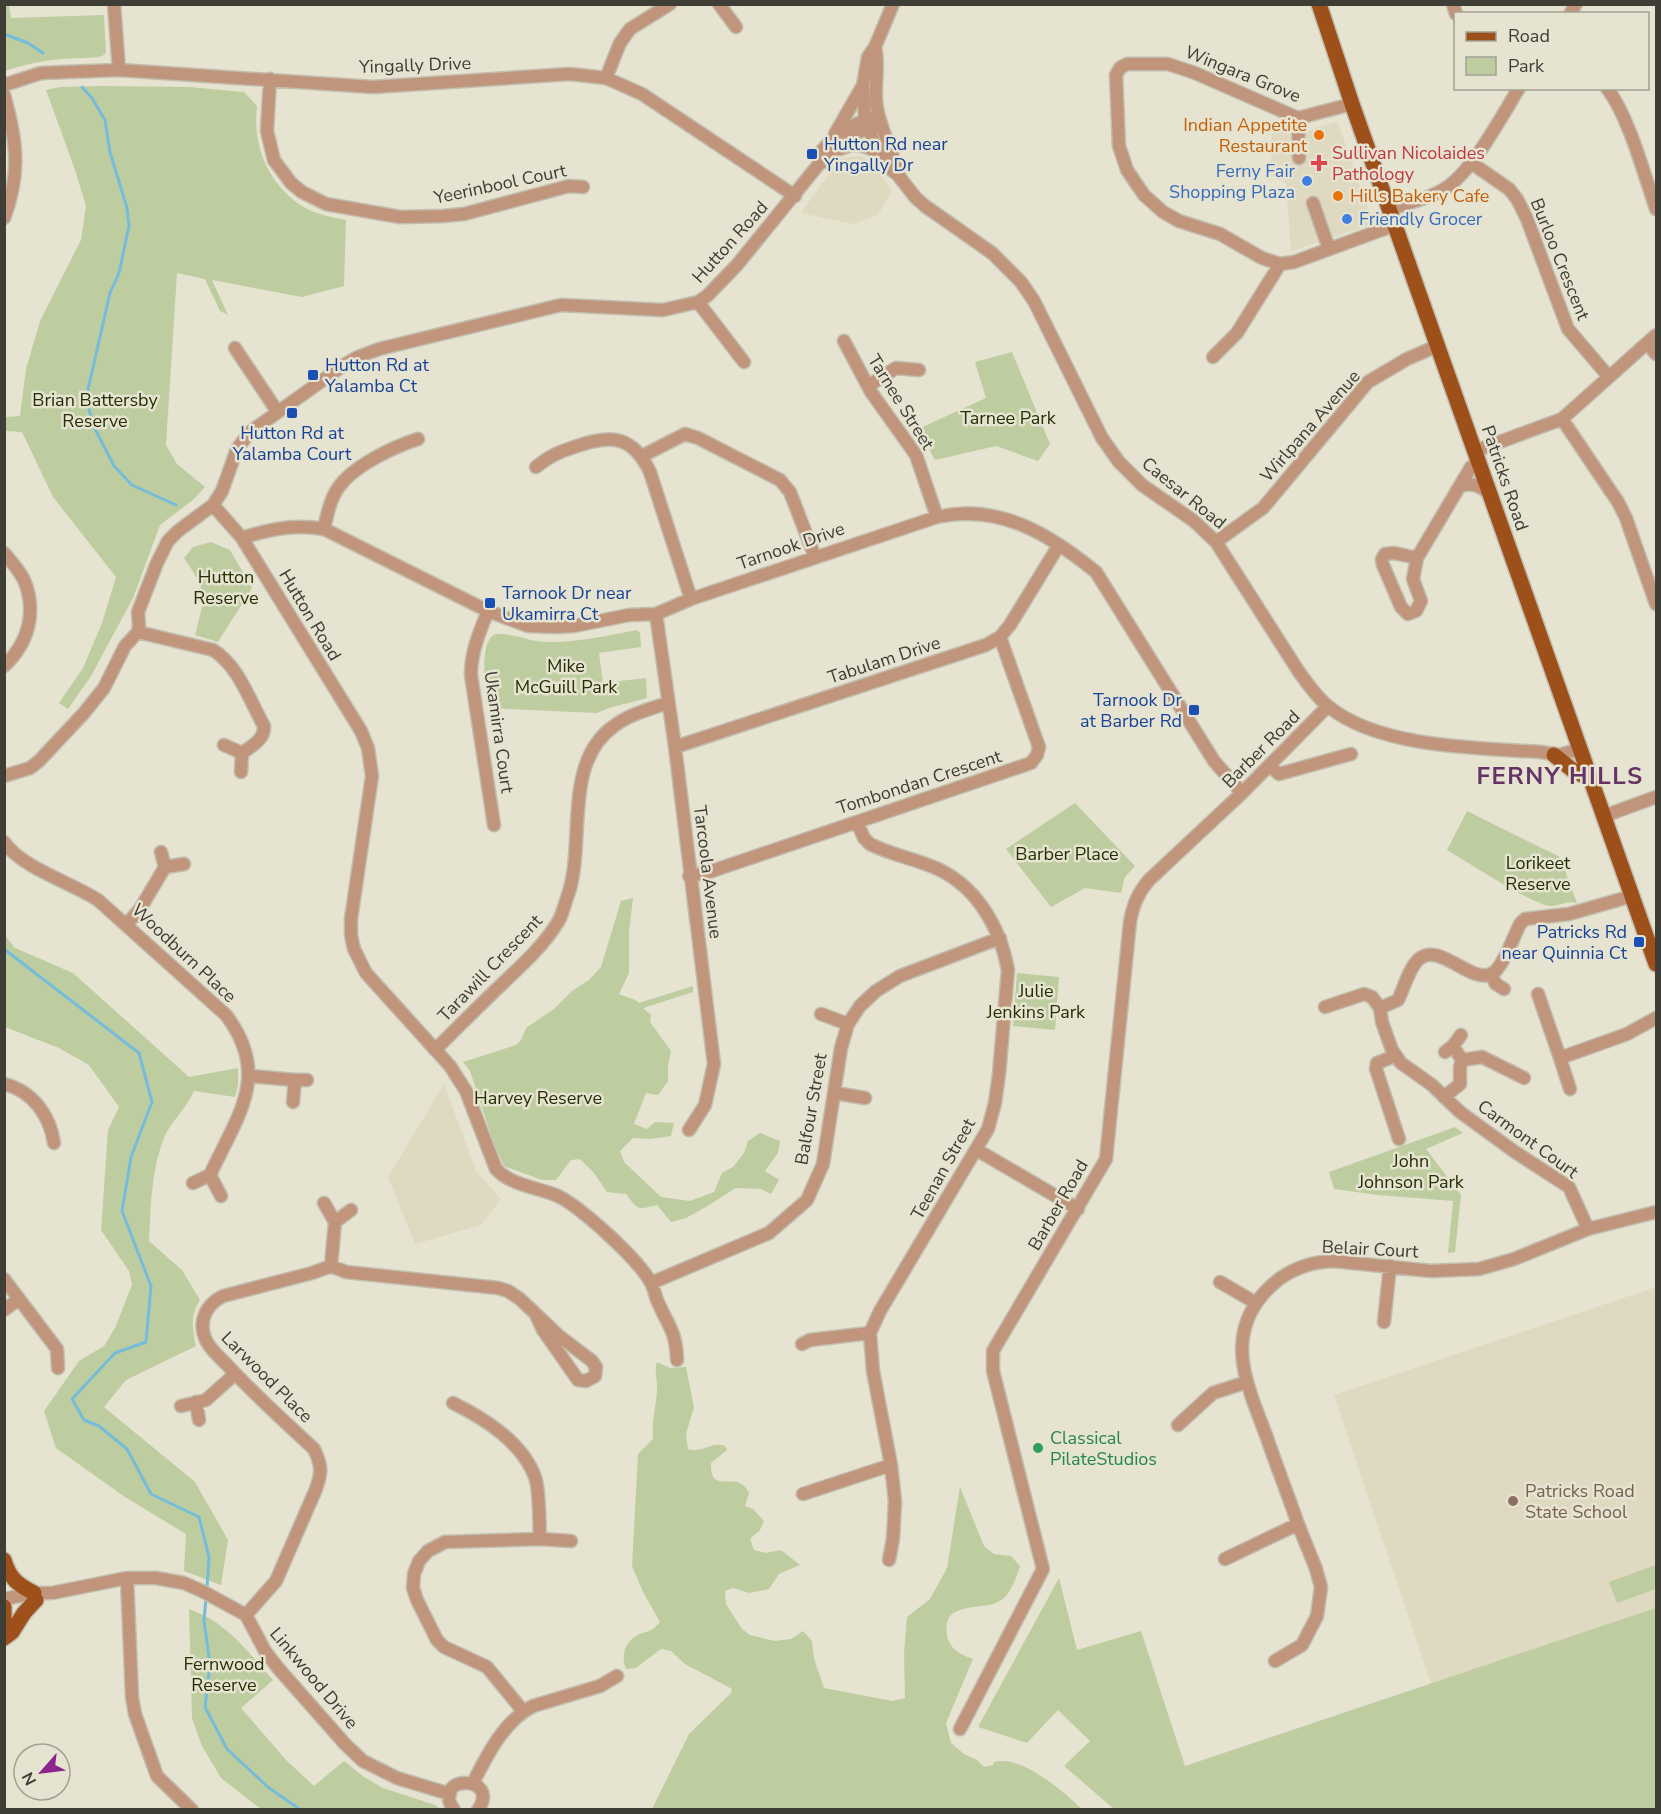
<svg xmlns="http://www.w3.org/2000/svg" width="1661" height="1814" viewBox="0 0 1661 1814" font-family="'Nunito Sans',sans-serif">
  <rect width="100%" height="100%" fill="#e6e3d1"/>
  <path fill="#ded9c0" d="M1272 121 1290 130 1305 132 1334 122 1338 123 1372 219 1370 225 1291 251 1286 183 1271 176Z
    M862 156 873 163 892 191 878 215 853 224 801 213 840 158Z
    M444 1084 476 1171 501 1199 481 1225 415 1244 388 1177Z
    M1656 1287V1608L1431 1684 1334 1395Z"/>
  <path fill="#bdcda0" d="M4 5H9L11 18 104 15 106 53C100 59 92 57 84 58 56 58 31 62 5 71Z
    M101 86 189 87 244 92 257 106C252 145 268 184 302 206 315 214 331 217 346 220L344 286 302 297 212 280 228 315 220 311 205 279 177 273 166 445 177 464 205 487 194 499 160 525 133 598 91 676 68 709 59 703 83 668 102 623 116 577 53 497 22 432 5 431V417L20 416 26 369 40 321 81 240 86 206 75 170 46 90 60 87Z
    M1012 352 1050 444 1038 461 996 446 935 460 918 429 986 398 975 362Z
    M211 542 230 550 252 588 218 642 195 635C205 595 209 594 184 558L193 547Z
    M637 630 640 633 641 647 599 653 603 683 646 678 647 698 609 708 597 713 488 708C486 691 479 649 492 636 499 630 526 639 536 641 568 645 605 636 637 630Z
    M1075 803 1135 866 1125 877 1121 893 1085 888 1051 907 1006 849Z
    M1467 811 1560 857 1577 903C1566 900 1560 906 1550 906 1533 905 1466 861 1447 850Z
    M633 898 629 932V973L619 994 635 1000 639 1003 693 986V992L643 1008 651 1015 650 1022 671 1051 668 1066V1081L658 1095 646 1093 634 1124 647 1129 655 1122 674 1123 671 1136 651 1139 633 1138 620 1151 624 1162 661 1197 690 1201 714 1192 722 1173 733 1167 744 1153 748 1141 760 1133 780 1141 778 1153 765 1171 779 1180 771 1194 761 1189 736 1188 704 1208 686 1218 671 1222 657 1205C637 1210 638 1210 626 1194L607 1192 594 1173 580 1159 571 1160 556 1180H542L504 1166 494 1144 470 1071 463 1062 516 1045 521 1040 526 1028 554 1009 572 991 589 980 601 967 621 901Z
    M4 934 15 948 73 973 189 1077 238 1068V1085L235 1097 194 1091C186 1110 170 1122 164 1138 151 1171 151 1206 149 1241L182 1270 200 1300C190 1317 192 1328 196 1346L126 1380 104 1407 195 1482 228 1540 221 1585 184 1571 186 1534 125 1497 56 1448 44 1411 79 1361 104 1346 115 1328 132 1285 129 1271 101 1230 108 1130 119 1107 89 1065 59 1048 5 1027Z
    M1017 973 1059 977 1055 1030 1013 1026Z
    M1455 1127 1463 1133 1426 1149 1461 1195 1455 1252 1448 1253 1453 1201 1378 1195 1334 1189 1329 1172Z
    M657 1362 670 1368 686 1367 694 1407 686 1434 688 1449C702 1454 711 1441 725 1446L727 1450 711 1463C710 1493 731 1475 743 1485 746 1487 747 1490 749 1493L745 1506 753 1509 764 1521 760 1530 750 1539 754 1550 766 1553 781 1550 800 1565 779 1574 769 1589 749 1593 733 1588 725 1591 726 1604 742 1629 750 1635 775 1641 791 1639 803 1631 812 1641 814 1659 824 1688 892 1701 905 1698 904 1653 907 1617 930 1599 947 1568 960 1487 984 1546 994 1554 1011 1556 1020 1566C1016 1578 1011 1596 998 1602 980 1611 941 1600 947 1635 950 1650 960 1654 973 1659L946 1723 951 1743 964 1754 977 1760 984 1767 993 1765 994 1762C1023 1755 1062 1791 1082 1809H652L689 1734 731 1693 732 1689 685 1664 671 1651 661 1649 636 1668 626 1669C621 1657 624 1643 636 1636 648 1629 649 1635 660 1622L643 1592 632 1566 638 1454 653 1439C651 1421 657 1404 657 1386 657 1377 654 1371 657 1362Z
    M1656 1565V1589L1617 1603 1609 1582Z
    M1059 1578 1077 1650 1141 1631 1185 1766 1656 1608V1809H1114L1064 1766 1090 1741 1058 1710 1027 1743 978 1727Z
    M189 1609C228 1623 246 1650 273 1680L241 1708 287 1761 314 1786 344 1761 364 1777 383 1788 435 1805 441 1809H261L221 1778 202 1746 192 1718Z"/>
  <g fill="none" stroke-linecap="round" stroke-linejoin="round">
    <path stroke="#76bcda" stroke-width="3" d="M4 34 28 43 43 53
      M82 87 92 98 105 120 110 152 127 208 129 226 119 273 110 293 86 398 93 425 114 466 132 485 176 505
      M4 949 139 1053 152 1102 131 1157 122 1211 151 1286 146 1342 115 1353 72 1399 84 1420 99 1426 127 1449 151 1494 199 1517 209 1557 207 1588
      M206 1598 204 1621 210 1664 205 1707 227 1749 269 1788 301 1810"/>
    <g stroke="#c1beaf" stroke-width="15">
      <path id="minor" d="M114 4 119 70
        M719 4 736 27
        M893 4 875 47 868 57 863 85 865 120 878 152 888 167 898 175 915 197 925 206 992 253 1021 282 1034 301 1102 438 1119 462 1142 485 1194 521 1216 542 1299 672C1308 684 1317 698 1329 707 1380 748 1478 748 1541 752L1559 755 1580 749
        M1453 4 1456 14
        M1570 14 1576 4
        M875 47C880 67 873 88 877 108 881 132 894 152 898 175
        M606 78 620 43 630 29 670 4
        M270 79 267 131 274 160 291 183 302 192 326 204 400 217 443 216 464 214 569 186 583 187
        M4 85 41 73 119 70 373 87 570 74 606 78 642 94 795 196
        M1607 88C1629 117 1644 174 1656 209
        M4 95C17 140 21 174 4 218
        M1352 104 1298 118 1195 73 1168 64H1127L1120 68 1116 75 1119 146 1127 170 1144 195 1163 212 1179 221 1220 234 1262 258 1280 264 1294 262 1395 225
        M1298 118 1299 158
        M835 134 863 85
        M840 149C857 142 861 145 878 152
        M1470 162 1509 189 1517 199 1527 219 1568 329 1609 377
        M819 164V154C836 134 848 125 873 118
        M1313 203 1329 249
        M1389 210C1406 203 1425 200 1441 191 1471 175 1501 117 1519 88
        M698 302 744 362
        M844 341 871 392 916 455 937 517
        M1647 343 1656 354
        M235 348 277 411
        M1213 357 1237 333 1280 264
        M868 386 896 368 919 370
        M1562 419 1618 502 1626 518 1656 604
        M1475 451 1562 419 1656 335
        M642 456 685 434 698 438 780 480 790 492 815 557
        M536 467C551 455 559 452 577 446 612 434 633 436 650 472L691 599
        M1460 486C1473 482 1480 486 1490 494
        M213 505 242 538 361 731 368 748 372 776 351 919V935L354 949 366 973 450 1066 466 1091 496 1169C512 1186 537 1187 558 1196 582 1208 639 1260 651 1283 654 1288 655 1295 657 1300 668 1326 676 1330 677 1360
        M324 529C327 515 330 500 338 488 353 466 393 447 418 439
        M242 538C270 529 295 524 324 529L488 611 528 626 556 627 574 626 629 615 656 614 691 599 937 517C999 503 1049 534 1096 572L1214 761 1242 793
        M1216 542 1263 508 1368 382 1407 359 1437 346
        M4 553C11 561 19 570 24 580 37 611 29 643 4 666
        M1417 558 1394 553 1385 554 1382 559 1383 565 1401 607 1408 614 1416 611 1421 601 1413 579 1417 558 1471 467 1479 464
        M488 611C479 633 471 652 471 675L494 825
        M656 614 675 747 714 1064 705 1105 689 1130
        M138 632 213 650C238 665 250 701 264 726 265 739 252 746 242 753
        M224 745 242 753 241 772
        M675 747 986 645 1000 637 1010 625 1059 545
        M1270 766 1279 774 1351 754
        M4 776 30 768 39 761 84 713 104 688 125 646 138 632 139 626 138 612 157 563 168 541 178 531 213 505 222 491 237 449 250 432 344 365 358 357 379 349 561 305 663 310 698 302 707 296 737 265 819 164C829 160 833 152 841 144 851 133 866 129 880 125
        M1604 816 1656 797
        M857 822 864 838 870 844C889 854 911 858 931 866 975 883 1000 926 1008 970L999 1074 995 1103 988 1129 880 1311 870 1333 873 1371 891 1465 895 1501 893 1539 889 1560
        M4 842C22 868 70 882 98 900L226 1015C272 1076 237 1116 210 1175
        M161 852 165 867 184 864
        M689 876 706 873 1031 763 1037 755 1039 747 1000 637
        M127 924 140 909 165 867
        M1491 975 1496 984 1504 989
        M1538 994 1560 1058 1627 1034 1656 1018
        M1325 1007 1364 994 1372 997 1380 1008 1382 1022 1392 1050 1401 1063 1432 1085 1460 1112 1515 1152 1569 1187 1588 1229
        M1380 1008 1398 1000C1404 988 1409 968 1419 959 1440 941 1472 986 1493 973 1503 967 1514 936 1520 924L1525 919 1569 914 1632 896
        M821 1014 848 1024
        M1453 1046 1461 1035
        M435 1050C457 1028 480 1005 503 983 523 964 544 945 558 922 563 914 565 902 569 892 585 840 563 762 614 726 630 714 650 709 668 703
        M1445 1052 1453 1046 1462 1060 1482 1057 1524 1078
        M1395 1056 1377 1063 1376 1069 1399 1139
        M1560 1058 1570 1089
        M250 1076 295 1080
        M4 1084C33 1091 50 1116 54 1143
        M835 1093 865 1098
        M1444 1097 1460 1084V1067L1462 1060
        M293 1102 295 1080H307
        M977 1150 1078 1209
        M193 1183 210 1175 221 1196
        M324 1203 335 1222
        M331 1266 335 1222 351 1210
        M4 1279 57 1349 58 1368
        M1220 1282 1256 1303
        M651 1283 769 1233 807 1200 823 1164 841 1048 848 1024 860 1006 876 991 900 976 1000 938
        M4 1310 19 1299
        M1384 1322 1390 1266
        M802 1344 810 1340 870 1333
        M196 1402 199 1420
        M453 1403C485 1419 522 1442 535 1477 540 1491 539 1522 540 1539
        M181 1406 206 1400 235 1374
        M1178 1425 1213 1393 1247 1382
        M803 1494 891 1465
        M1225 1559 1298 1524C1288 1495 1277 1467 1267 1438 1256 1407 1238 1371 1243 1337 1246 1317 1257 1299 1271 1286 1289 1269 1310 1262 1333 1261L1431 1271 1479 1269 1514 1259 1588 1229 1656 1212
        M127 1578 132 1697 135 1714 157 1776 192 1810
        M4 1599 34 1593H52L127 1578H156L184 1583 202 1591 246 1615 265 1651 278 1668 345 1744 363 1761 397 1778 450 1794
        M246 1615 276 1581 316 1489C322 1472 322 1466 314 1449 285 1422 255 1395 228 1366 220 1357 209 1349 205 1338 198 1320 207 1304 223 1296L312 1273 331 1266 346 1272 498 1288 508 1291 520 1299 559 1336 592 1361 596 1367 595 1376 586 1381 578 1380 543 1330 537 1317
        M1275 1661 1302 1645 1317 1616 1321 1587 1316 1569 1298 1524
        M523 1711 487 1667 444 1647 437 1640 417 1600 413 1588 414 1574 419 1561 428 1551 445 1542 540 1539 571 1541
        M960 1729 1043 1569 993 1371V1351L1106 1159 1130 922C1133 905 1138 893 1149 880L1242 793 1328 706
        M473 1783C487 1755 504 1721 533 1706L600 1686 617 1676
        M454 1810C429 1774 502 1774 478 1810"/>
    </g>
    <g stroke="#c1beaf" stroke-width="18">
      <path id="major" d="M1319 4 1352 104 1656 964
        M1554 755 1575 772 1590 778
        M4 1560C9 1578 18 1585 34 1593
        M4 1607V1625
        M4 1638 12 1632 24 1613 36 1600"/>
    </g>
    <use href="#minor" stroke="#c1957c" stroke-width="12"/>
    <use href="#major" stroke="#9e501a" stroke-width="15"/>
  </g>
  <g fill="#e8710a" stroke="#e6e3d1" stroke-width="2">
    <circle cx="1319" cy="135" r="6"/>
    <circle cx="1338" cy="196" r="6"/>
  </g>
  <g fill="#1a4fb4" stroke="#e6e3d1" stroke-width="2">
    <rect x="806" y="148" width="12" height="12" rx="3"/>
    <rect x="307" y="369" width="12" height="12" rx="3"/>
    <rect x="286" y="407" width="12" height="12" rx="3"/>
    <rect x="484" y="597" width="12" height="12" rx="3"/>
    <rect x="1188" y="704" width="12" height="12" rx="3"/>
    <rect x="1633" y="936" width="12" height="12" rx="3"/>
  </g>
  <path fill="#e0444e" stroke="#e6e3d1" stroke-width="2" d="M1316 154h6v6h6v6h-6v6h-6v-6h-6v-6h6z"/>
  <g fill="#3f7fe0" stroke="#e6e3d1" stroke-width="2">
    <circle cx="1307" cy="181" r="6"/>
    <circle cx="1347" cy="219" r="6"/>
  </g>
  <circle fill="#2e9e5b" stroke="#e6e3d1" stroke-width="2" cx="1038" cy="1448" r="6"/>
  <circle fill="#8d6e63" stroke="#e6e3d1" stroke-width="2" cx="1513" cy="1501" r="6"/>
  <g text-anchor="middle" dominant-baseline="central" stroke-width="5" stroke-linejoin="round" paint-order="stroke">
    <g font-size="18" fill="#3e3d36" stroke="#e6e3d1">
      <text transform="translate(415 65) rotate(-2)">Yingally Drive</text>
      <text transform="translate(1243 74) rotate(22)">Wingara Grove</text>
      <text transform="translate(500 184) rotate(-12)">Yeerinbool Court</text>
      <text transform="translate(730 242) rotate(-48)">Hutton Road</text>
      <text transform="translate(1560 259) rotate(68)">Burloo Crescent</text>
      <text transform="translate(901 402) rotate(58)">Tarnee Street</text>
      <text transform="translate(1310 426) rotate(-49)">Wirlpana Avenue</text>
      <text transform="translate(1505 478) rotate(71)">Patricks Road</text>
      <text transform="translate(1184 493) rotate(39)">Caesar Road</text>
      <text transform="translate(791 546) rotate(-19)">Tarnook Drive</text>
      <text transform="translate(310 615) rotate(59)">Hutton Road</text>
      <text transform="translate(884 660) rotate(-18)">Tabulam Drive</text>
      <text transform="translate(499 732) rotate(82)">Ukamirra Court</text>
      <text transform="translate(1261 749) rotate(-45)">Barber Road</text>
      <text transform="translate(919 782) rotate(-18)">Tombondan Crescent</text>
      <text transform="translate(708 872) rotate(83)">Tarcoola Avenue</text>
      <text transform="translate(184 953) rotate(43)">Woodburn Place</text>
      <text transform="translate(490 968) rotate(-46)">Tarawill Crescent</text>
      <text transform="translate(811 1109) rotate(-80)">Balfour Street</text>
      <text transform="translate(1528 1139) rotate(36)">Carmont Court</text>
      <text transform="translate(943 1169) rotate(-61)">Teenan Street</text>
      <text transform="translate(1058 1205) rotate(-60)">Barber Road</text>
      <text transform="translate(1370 1249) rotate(3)">Belair Court</text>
      <text transform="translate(267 1377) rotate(45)">Larwood Place</text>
      <text transform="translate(314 1678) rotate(50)">Linkwood Drive</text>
    </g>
    <g font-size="18" fill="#c56008" stroke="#e6e3d1" text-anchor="end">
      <text x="1307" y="125">Indian Appetite<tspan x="1307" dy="21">Restaurant</tspan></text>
      <text x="1350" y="196" text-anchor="start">Hills Bakery Cafe</text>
    </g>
    <g font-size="18" fill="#164399" stroke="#e6e3d1" text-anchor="start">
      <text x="824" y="144">Hutton Rd near<tspan x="824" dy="21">Yingally Dr</tspan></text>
      <text x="325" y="365">Hutton Rd at<tspan x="325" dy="21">Yalamba Ct</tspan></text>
      <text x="292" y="433" text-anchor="middle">Hutton Rd at<tspan x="292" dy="21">Yalamba Court</tspan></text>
      <text x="502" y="593">Tarnook Dr near<tspan x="502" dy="21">Ukamirra Ct</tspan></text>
      <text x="1182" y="700" text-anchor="end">Tarnook Dr<tspan x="1182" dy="21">at Barber Rd</tspan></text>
      <text x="1627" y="932" text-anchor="end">Patricks Rd<tspan x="1627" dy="21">near Quinnia Ct</tspan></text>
    </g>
    <g font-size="18" fill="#be3a42" stroke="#e6e3d1" text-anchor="start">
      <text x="1332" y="153">Sullivan Nicolaides<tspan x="1332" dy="21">Pathology</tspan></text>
    </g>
    <g font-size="18" fill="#366cbe" stroke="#e6e3d1" text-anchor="end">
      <text x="1295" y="171">Ferny Fair<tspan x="1295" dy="21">Shopping Plaza</tspan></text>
      <text x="1359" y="219" text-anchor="start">Friendly Grocer</text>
    </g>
    <g font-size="18" fill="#243004" stroke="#e6e3d1">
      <text x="95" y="400">Brian Battersby<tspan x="95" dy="21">Reserve</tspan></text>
      <text x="1008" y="418">Tarnee Park</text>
      <text x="226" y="577">Hutton<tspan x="226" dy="21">Reserve</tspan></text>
      <text x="566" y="666">Mike<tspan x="566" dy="21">McGuill Park</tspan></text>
      <text x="1067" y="854">Barber Place</text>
      <text x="1538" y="863">Lorikeet<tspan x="1538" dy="21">Reserve</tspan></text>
      <text x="1036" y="991">Julie<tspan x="1036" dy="21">Jenkins Park</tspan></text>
      <text x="538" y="1098">Harvey Reserve</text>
      <text x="1411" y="1161">John<tspan x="1411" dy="21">Johnson Park</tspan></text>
      <text x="224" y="1664">Fernwood<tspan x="224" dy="21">Reserve</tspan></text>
    </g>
    <g font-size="18" fill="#27864d" stroke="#e6e3d1" text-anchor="start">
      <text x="1050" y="1438">Classical<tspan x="1050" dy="21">PilateStudios</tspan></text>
    </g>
    <g font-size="18" fill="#785e54" stroke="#e6e3d1" text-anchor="start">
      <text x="1525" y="1491">Patricks Road<tspan x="1525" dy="21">State School</tspan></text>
    </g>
    <g font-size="24" font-weight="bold" letter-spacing="1.5" fill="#653365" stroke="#e6e3d1">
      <text x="1560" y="776">FERNY HILLS</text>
    </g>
  </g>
  <rect width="1661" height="1814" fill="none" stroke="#3e3d36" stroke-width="12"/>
  <rect x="1454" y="12" width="195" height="78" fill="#e6e3d1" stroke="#a3a193" stroke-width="1.5"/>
  <rect x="1466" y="32" width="30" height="9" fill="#9e501a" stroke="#a3a193" stroke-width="1.5"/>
  <text x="1508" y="42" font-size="18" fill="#3e3d36">Road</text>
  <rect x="1466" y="57" width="30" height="18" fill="#bdcda0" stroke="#a3a193" stroke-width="1.5"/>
  <text x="1508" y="72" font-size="18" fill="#3e3d36">Park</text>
  <g transform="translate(42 1772) rotate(242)"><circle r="28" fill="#e6e3d1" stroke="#a3a193" stroke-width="1.5"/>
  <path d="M0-4.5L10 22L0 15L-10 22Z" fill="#8b258b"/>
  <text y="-9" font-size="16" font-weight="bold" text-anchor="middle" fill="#3e3d36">N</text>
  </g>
</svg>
